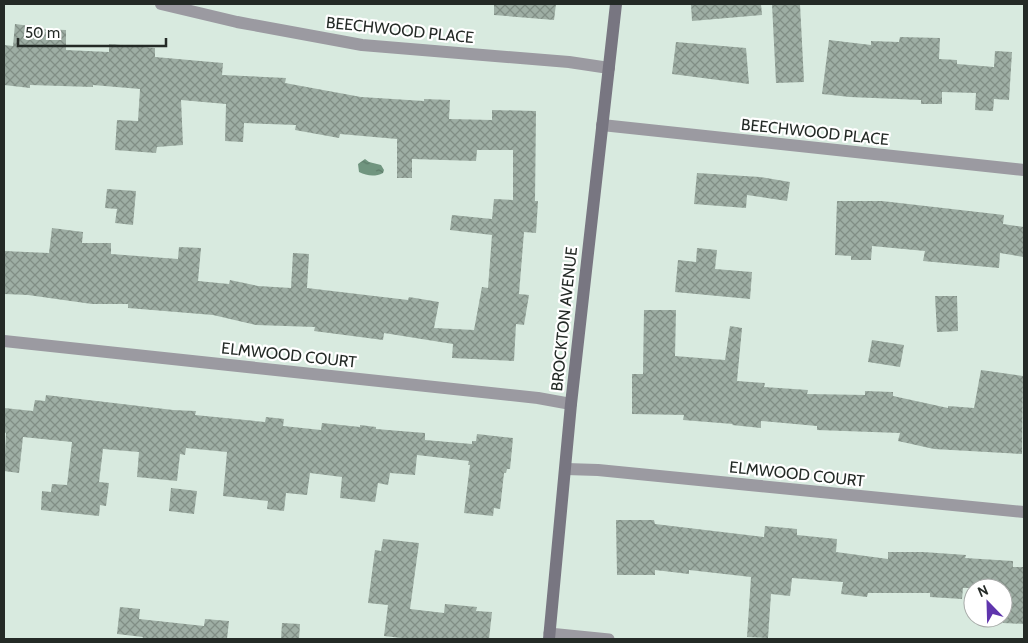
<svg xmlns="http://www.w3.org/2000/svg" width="1028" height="643" viewBox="0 0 1028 643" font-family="Cabin,sans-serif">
  <defs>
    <pattern id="water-ripples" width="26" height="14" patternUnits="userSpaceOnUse" patternTransform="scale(1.25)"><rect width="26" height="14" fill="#70957f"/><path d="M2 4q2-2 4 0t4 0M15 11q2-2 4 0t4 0" fill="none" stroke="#5c7a68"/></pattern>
    <pattern id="building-cross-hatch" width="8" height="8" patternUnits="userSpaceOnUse" patternTransform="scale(1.25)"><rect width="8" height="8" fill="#9eaea4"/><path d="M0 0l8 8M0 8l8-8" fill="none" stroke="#818e85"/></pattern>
  </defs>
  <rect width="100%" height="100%" fill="#d8eadf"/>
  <path fill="url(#water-ripples)" d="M365 159 369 162 381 165 384 170 383 173C375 177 367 176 359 172L358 164Z"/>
  <path fill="url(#building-cross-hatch)" d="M494 4H556L554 20 494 15Z
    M691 4H761L762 15 692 21Z
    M772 4H800L804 82 776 83Z
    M15 24 38 27 37 29 66 30V50L109 52V44L155 48V57L223 63 222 75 286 78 285 83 361 97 424 101V99L450 100 449 119 492 120V110L536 111 535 201H538L536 233 524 232 519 294 529 295 524 325 516 324 514 361 452 358 453 344 384 333 383 340 314 331 315 327 256 325 213 315 128 308V304H92L28 295 4 294V251L49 253 52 228 83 232 82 243H111V254L178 259 179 247 201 248 198 281 229 284 230 280 258 286 291 288 293 253 309 254 307 288 408 300 409 297 439 302 434 328 474 330 482 287 488 288 492 235 450 230 452 215 492 219 494 199 513 200V150H477L476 161 412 159V178H397V139L340 134 339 138 295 130 296 125 244 123 243 142 225 141 226 104 181 100 183 145 157 147 156 153 115 150 117 120 138 121 140 89 93 85V87L30 85V88L4 85V45L13 46Z
    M900 37 940 38 939 59 957 60V64L994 67 995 51 1012 52 1009 100 994 99 993 111 975 110 976 93 942 92V104H921V100L850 97 822 94 829 40 871 45V41L899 42Z
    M676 42 746 48 749 84 672 74Z
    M697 173 760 177 790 182 787 201 747 195 746 208 694 204Z
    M107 189 136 191 133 225 115 223 117 209 105 208Z
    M837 201H882L1004 215 1003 224 1024 227V257L1000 253 999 268 923 261 925 251 872 246 871 260H851V256L835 255Z
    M697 248 717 250 715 269 752 272 750 299 675 292 678 260 696 262Z
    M935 296H957L958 331 937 332Z
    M644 310H676L675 356 725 360 730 326 742 328 737 381 765 383 764 387 808 390 807 394 865 395V391L893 392V396L948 408V406L974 408 981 370 1023 376 1022 454 934 449 898 441 900 433 817 430V426L761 421V428L732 425 733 424 683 420 684 415 632 414V374H643Z
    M872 340 904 345 900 367 868 362Z
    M46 395 173 410 196 411 195 415 265 422 266 417 284 419 283 426 321 430 322 423 360 427V425L376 427V429L425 433V440L472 444V441H476L477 434 513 438 510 469H507L506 473H504L500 509 494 508 493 516 464 513 470 465H468L469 461 417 455 415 475 390 473 388 485 378 483 375 502 340 498 342 477 310 473 307 495 286 493 284 511 267 509 268 501 223 496 227 452 186 448 185 455 180 454 177 481 137 477 139 452 103 449 99 482 109 483 106 506 100 505 99 516 41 510 42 491 51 492 52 484 67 485 72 442 23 437 19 473 4 471 6 433 4 432V408L33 411 35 400 45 401Z
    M171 488 197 491 194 514 169 511Z
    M616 520H654L655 524 764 537 765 526 797 529V535L837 539 836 552 888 559V552H923L966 555 965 558 1013 561V567H1024V624L1003 623V588H963L962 599 930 597V593H868L867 597 841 594 843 582 792 578 790 596 771 594 768 638 747 637 751 577 689 570V574L655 570V575H617Z
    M383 539 419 543 410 609 444 613 445 604 477 607 476 611 492 612 489 639H410L384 636 388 605 368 603 375 550 381 551Z
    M120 607 140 609 139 619 204 626 205 619 229 621 227 639H142L143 637 117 634Z
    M282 623 300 624 299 639H281Z"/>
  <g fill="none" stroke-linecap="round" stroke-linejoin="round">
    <path stroke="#9b9aa1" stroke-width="11" d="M549 633 609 639"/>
    <path stroke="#9b9aa1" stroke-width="12" d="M161 4 237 22 362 45 569 62 609 68
      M602 125 1024 170
      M4 341 538 398 571 404
      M566 469 598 470 1024 512"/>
    <path stroke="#787681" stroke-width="12" d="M549 639 571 404 616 4"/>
  </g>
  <g text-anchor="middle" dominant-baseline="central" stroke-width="4.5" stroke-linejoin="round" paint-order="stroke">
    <g font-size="16" fill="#242a26" stroke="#fff">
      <text transform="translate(400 30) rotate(6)">BEECHWOOD PLACE</text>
      <text transform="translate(815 132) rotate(6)">BEECHWOOD PLACE</text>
      <text transform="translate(564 319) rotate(-84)">BROCKTON AVENUE</text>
      <text transform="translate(289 355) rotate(6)">ELMWOOD COURT</text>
      <text transform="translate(797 474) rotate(6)">ELMWOOD COURT</text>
    </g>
  </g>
  <rect width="1028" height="643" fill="none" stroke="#242a26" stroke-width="10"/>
  <g transform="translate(988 603) rotate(337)"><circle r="24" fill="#ffffff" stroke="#a7aaa8"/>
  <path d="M0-4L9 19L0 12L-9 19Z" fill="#5f35ad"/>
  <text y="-8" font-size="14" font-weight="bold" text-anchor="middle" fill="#242a26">N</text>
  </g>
  <path d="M18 38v8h148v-8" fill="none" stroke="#242a26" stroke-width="2.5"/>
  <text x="25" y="38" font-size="15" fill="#242a26" stroke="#ffffff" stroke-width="4" paint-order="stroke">50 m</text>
</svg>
